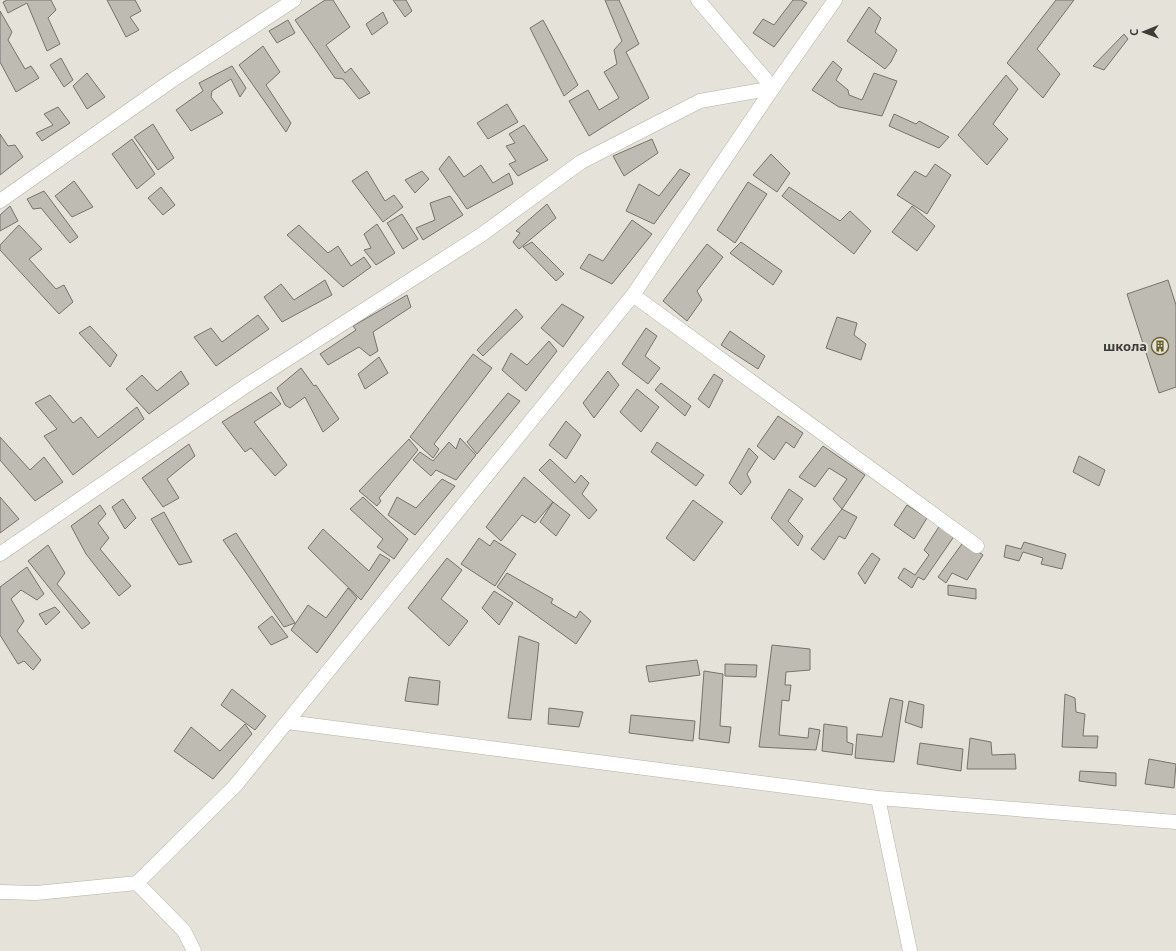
<svg xmlns="http://www.w3.org/2000/svg" width="1176" height="951" viewBox="0 0 1176 951" font-family="'Noto Sans',sans-serif">
  <rect width="100%" height="100%" fill="#e4e2d9"/>
  <path fill="#bdbbb2" stroke="#75736b" d="M7 0H51L56 10 48 18 60 44 47 51 27 3 8 13 3 2Z
    M107 0H135L141 11 130 17 139 30 126 37Z
    M325 0H333L350 27 326 45 345 73 351 68 370 93 359 99 343 79 335 78 295 20Z
    M393 0H406L412 11 405 17Z
    M605 0H619L639 44 626 52 649 98 589 136 569 101 588 90 599 110 619 98 604 72 617 64 614 50 622 41Z
    M793 0H801L807 3 774 47 753 33 763 19 774 25Z
    M1056 0H1074L1037 49 1060 74 1043 98 1007 63Z
    M869 7 881 18 875 32 897 50 891 62 885 69 847 41Z
    M0 11 12 32 8 40 25 69 31 66 39 78 16 92 0 62Z
    M383 12 388 23 372 35 366 24Z
    M288 20 295 33 277 43 269 31Z
    M543 20 578 85 564 96 530 28Z
    M1124 34 1128 39 1104 70 1093 66Z
    M263 46 280 72 266 85 291 123 286 132 239 65Z
    M61 58 73 80 64 87 50 65Z
    M833 61 842 69 836 80 848 90 849 95 862 100 874 73 897 81 882 116 839 107 812 90Z
    M232 66 246 88 240 97 231 79 212 91 211 97 223 113 191 131 176 110 203 91 199 83Z
    M87 73 105 97 87 109 73 86Z
    M1006 75 1018 89 993 124 1008 139 987 165 958 135Z
    M507 104 518 122 488 139 477 123Z
    M58 107 70 123 42 141 36 133 53 125 44 114Z
    M894 114 916 124 919 121 949 137 939 148 889 126Z
    M153 124 174 158 158 170 134 137Z
    M524 125 548 160 518 176 509 164 516 161 506 146 515 143 509 134Z
    M0 134 8 146 15 145 23 157 0 175Z
    M132 139 155 174 137 189 112 154Z
    M652 139 658 153 624 176 613 156Z
    M771 154 790 173 777 192 753 175Z
    M449 156 464 177 481 165 493 183 509 173 513 184 467 209 439 169Z
    M935 164 951 175 927 214 897 195 915 171 926 177Z
    M680 169 690 174 654 224 626 211 639 184 659 196Z
    M367 171 385 201 394 195 403 207 383 222 352 181Z
    M422 171 429 179 415 193 405 180Z
    M74 181 93 207 72 217 55 196Z
    M748 182 767 194 735 243 717 230Z
    M161 187 175 205 163 215 148 198Z
    M789 187 840 221 850 211 871 231 854 254 782 196Z
    M44 191 78 237 70 243 41 208 33 209 27 199Z
    M450 196 463 215 423 240 416 228 435 220 430 203Z
    M547 204 556 218 519 249 513 242 520 233 516 231Z
    M10 206 18 221 0 231V215Z
    M912 206 935 226 917 251 892 232Z
    M402 214 418 239 403 249 387 223Z
    M632 220 652 234 612 284 580 268 589 254 603 261Z
    M377 224 395 253 376 265 364 250 371 248 364 234Z
    M19 225 42 249 29 259 56 289 64 285 73 302 59 314 0 250V245Z
    M299 225 328 253 338 246 351 266 364 257 371 267 343 287 287 235Z
    M532 242 564 274 556 281 523 247Z
    M741 242 782 271 773 285 730 253Z
    M707 244 723 257 697 291 702 300 687 321 663 301Z
    M325 280 332 295 282 322 264 297 281 284 294 300Z
    M1168 280 1176 305V387L1159 393 1127 294Z
    M407 295 411 307 373 332 378 351 370 356 359 347 328 365 320 354 356 330 353 326Z
    M562 304 584 317 563 347 541 328Z
    M516 309 523 317 483 356 477 350Z
    M258 315 269 329 216 366 194 337 211 328 222 342Z
    M837 317 857 323 854 335 866 344 861 360 826 348Z
    M90 326 117 355 110 367 79 333Z
    M646 328 657 336 645 356 660 368 648 384 622 364Z
    M730 331 765 356 758 369 721 345Z
    M549 341 557 351 526 391 502 370 511 353 527 365Z
    M473 354 492 368 434 444 439 449 433 458 410 437Z
    M379 357 388 373 365 389 358 374Z
    M301 368 314 386 316 385 339 419 323 432 305 397 290 408 285 405 277 388Z
    M181 371 189 384 149 414 126 389 142 375 157 391Z
    M608 371 619 385 594 418 583 403Z
    M714 374 723 380 709 408 698 399Z
    M661 383 691 406 685 416 655 390Z
    M637 389 659 407 641 432 620 412Z
    M271 392 281 404 254 422 287 465 275 476 251 448 245 452 222 422Z
    M508 393 520 401 477 454 467 442Z
    M50 395 73 423 81 417 98 438 137 407 144 419 73 475 44 436 57 429 35 403Z
    M778 416 803 433 794 448 786 442 774 460 757 446Z
    M566 421 581 435 566 459 549 445Z
    M0 437 30 470 44 457 63 482 35 501 0 460Z
    M460 438 476 455 456 480 436 470 431 476 413 460 420 452 433 461 449 442 456 449Z
    M409 439 418 450 379 498 381 501 377 506 359 491Z
    M657 442 704 475 696 486 651 452Z
    M189 444 195 456 167 479 179 498 163 507 142 478Z
    M823 446 865 475 842 509 833 499 847 479 829 468 815 487 799 477Z
    M749 448 758 457 747 474 751 482 741 495 729 483Z
    M1079 456 1105 470 1099 486 1073 472Z
    M550 459 575 483 581 475 589 483 582 494 597 510 589 519 539 470Z
    M524 477 553 502 535 523 522 515 501 541 486 527Z
    M442 479 455 486 415 535 388 515 397 497 416 508Z
    M789 489 803 499 788 521 803 536 798 546 771 518Z
    M0 497 19 519 0 533Z
    M363 497 408 539 394 559 377 547 383 539 350 509Z
    M123 499 136 518 125 529 112 507Z
    M693 500 723 522 694 561 666 538Z
    M553 502 570 515 556 536 540 522Z
    M100 505 106 514 98 523 109 538 100 549 131 586 119 596 86 554 71 526Z
    M907 505 927 518 914 539 894 525Z
    M842 509 857 517 845 539 839 536 824 560 811 549Z
    M164 512 192 562 179 565 151 519Z
    M940 525 955 535 924 580 918 577 912 588 898 578 904 568 915 575 929 555 924 550Z
    M323 529 369 571 380 554 390 560 361 600 308 548Z
    M236 533 295 623 284 627 223 540Z
    M479 538 490 546 494 540 516 554 495 586 461 564Z
    M964 541 983 555 967 580 952 573 946 583 938 577Z
    M1024 542 1066 554 1062 569 1041 564 1043 558 1023 552 1019 561 1004 557 1006 545 1021 549Z
    M48 545 65 573 57 584 90 623 82 629 28 561Z
    M872 553 880 559 865 584 858 573Z
    M447 558 462 570 441 599 468 621 449 646 408 608Z
    M27 567 44 594 37 600 21 590 11 599 24 621 17 631 41 660 33 670 24 661 18 664 0 635V587Z
    M507 573 553 599 551 603 576 618 580 611 591 621 576 644 497 587Z
    M948 585 976 589V599L948 595Z
    M348 588 357 598 317 653 291 630 308 605 326 618Z
    M494 591 513 603 499 625 482 608Z
    M55 607 60 612 46 625 39 614Z
    M272 616 288 637 271 645 258 627Z
    M519 636 539 643 531 720 508 718Z
    M772 645 810 649V670L786 672 785 685H791L789 701 782 700 779 735 808 738 809 728 820 730 816 750 759 747Z
    M697 660 700 675 649 682 646 666Z
    M725 664 757 665 756 677 725 676Z
    M704 671 723 674 720 726 731 727 729 743 699 739Z
    M409 677 440 681 438 705 405 701Z
    M232 689 266 716 255 730 221 705Z
    M1065 694 1075 698 1076 712 1085 714 1083 736H1098L1097 748 1062 747Z
    M890 698 903 701 894 762 855 758 857 734 882 737Z
    M909 701 924 705 922 728 905 722Z
    M549 708 583 712 579 727 548 724Z
    M631 715 695 721 693 741 629 733Z
    M245 724 252 734 213 779 174 751 191 727 220 751Z
    M824 724 847 727V742L853 744 852 755 822 751Z
    M970 738 991 742 992 755 1015 754 1016 769H967Z
    M920 743 963 749 961 771 917 764Z
    M1149 759 1176 764 1174 788 1145 784Z
    M1080 771 1116 773V786L1079 781Z"/>
  <g fill="none" stroke-linecap="round" stroke-linejoin="round">
    <g stroke="#b3b1a8" stroke-width="15">
      <path id="minor" d="M698 0 773 88
        M0 201 171 81 294 0
        M633 295 977 546
        M0 554 247 385 481 235 581 162 700 101 773 88
        M287 722 878 798 1176 822
        M878 798 910 951
        M137 883 235 786 633 295 773 88 835 0
        M0 892 36 893 137 883 184 931 194 951"/>
    </g>
    <use href="#minor" stroke="#fff" stroke-width="14"/>
  </g>
  <defs>
    <g id="building-ring" transform="scale(0.9)"><circle r="9.5" fill="#e4e2d9" stroke="#695e2b" stroke-width="1.5"/><path d="M-4-6H4V6H1V3H-1V6H-4ZM-2.5-4.3h1.7v1.8h-1.7ZM.8-4.3h1.7v1.8H.8ZM-2.5-1h1.7V.8h-1.7ZM.8-1h1.7V.8H.8Z" fill="#695e2b"/></g>
  </defs>
  <g fill-rule="evenodd">
    <use href="#building-ring" x="1160" y="346"/>
  </g>
  <g text-anchor="middle" dominant-baseline="central" stroke-width="4" stroke-linejoin="round" paint-order="stroke">
    <g font-size="13" font-weight="bold" fill="#3c3c38" stroke="#e4e2d9" text-anchor="end">
      <text x="1147" y="346">школа</text>
    </g>
  </g>
  <g transform="translate(1144 32) rotate(269)" stroke="#e4e2d9" stroke-width="3" paint-order="stroke">
  <path d="M0-3L7 15L0 10L-7 15Z" fill="#3c3c38"/>
  <text y="-6" font-size="11" font-weight="bold" text-anchor="middle" fill="#3c3c38">С</text>
  </g>
</svg>
